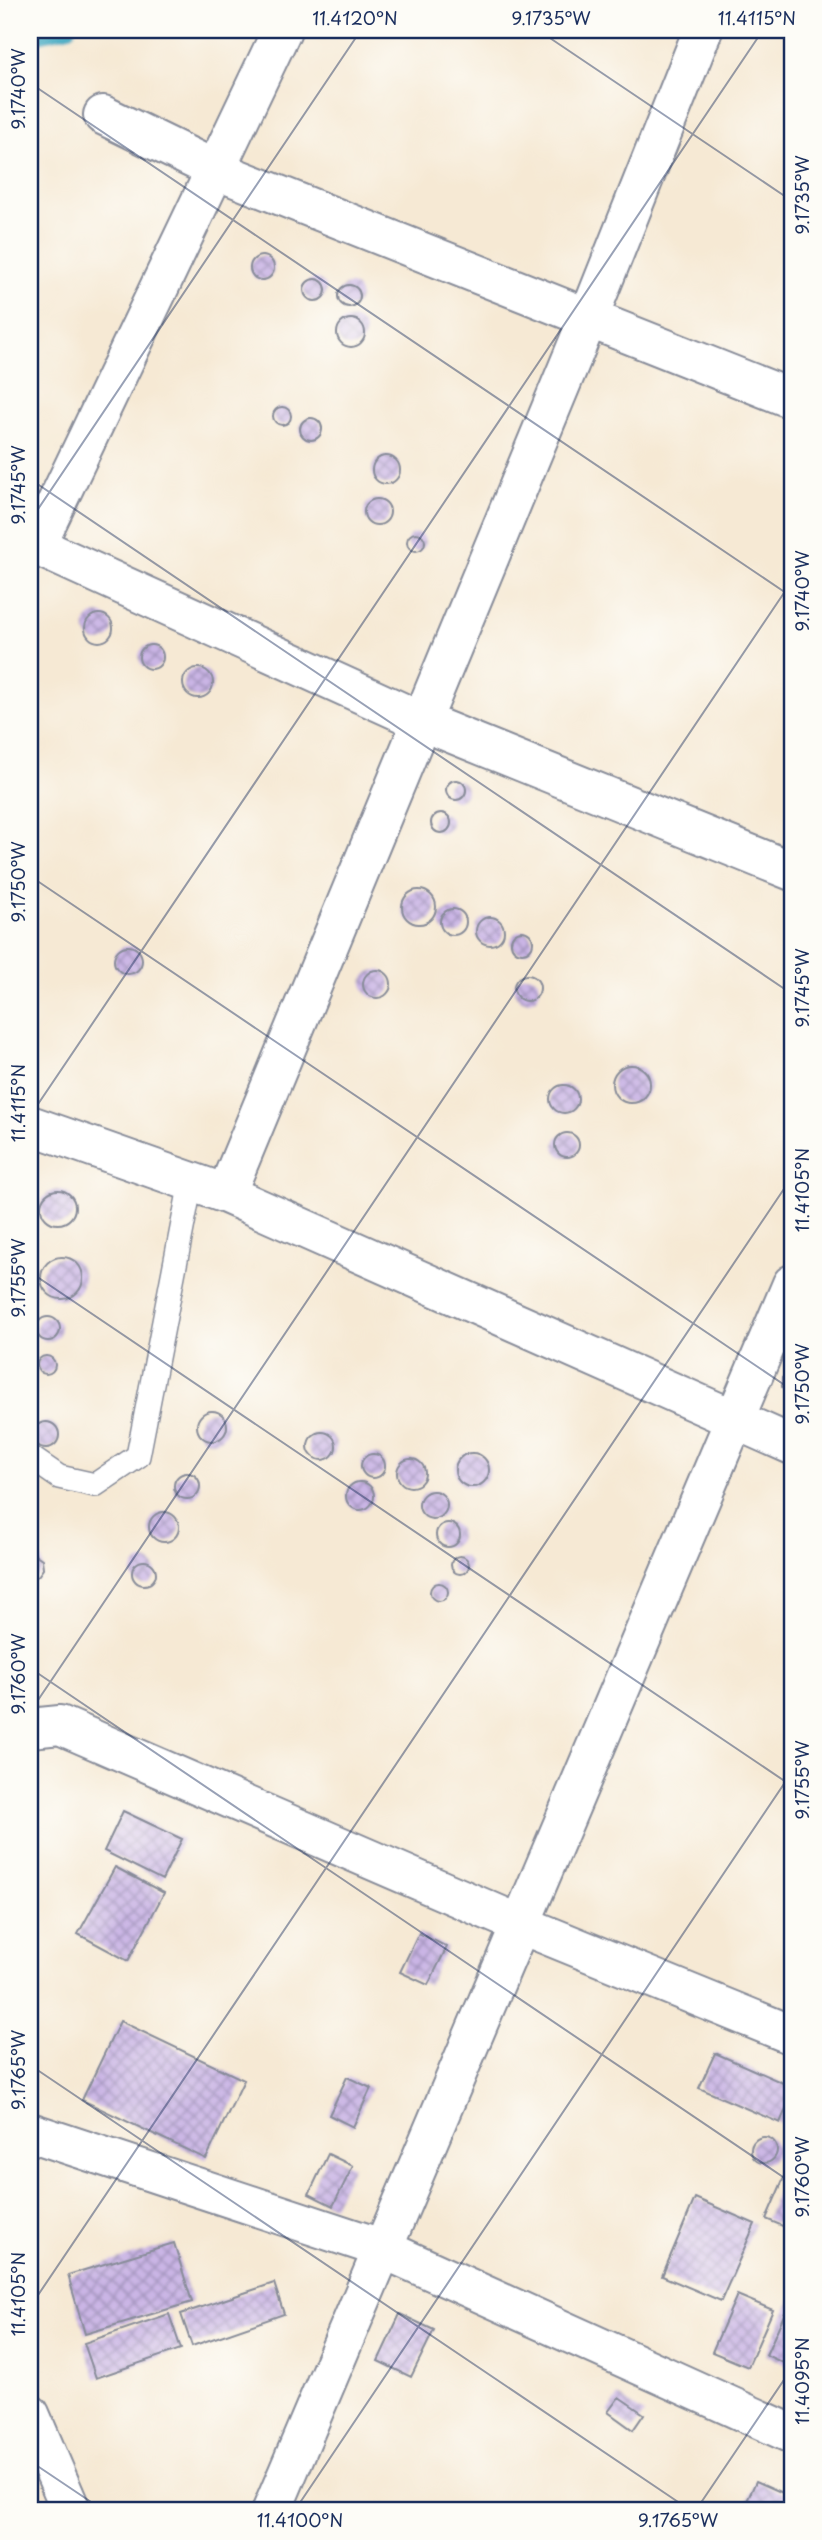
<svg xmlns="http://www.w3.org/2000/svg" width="822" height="2540" viewBox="0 0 822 2540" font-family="'Playpen Sans',sans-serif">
  <defs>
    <pattern id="building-cross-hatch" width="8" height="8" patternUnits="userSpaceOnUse" patternTransform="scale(1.75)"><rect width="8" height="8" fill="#cab5e5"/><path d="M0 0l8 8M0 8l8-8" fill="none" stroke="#a394bd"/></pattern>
  </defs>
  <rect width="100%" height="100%" fill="#fdfcf7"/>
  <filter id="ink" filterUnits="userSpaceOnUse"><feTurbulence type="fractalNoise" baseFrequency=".0143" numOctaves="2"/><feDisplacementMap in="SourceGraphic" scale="14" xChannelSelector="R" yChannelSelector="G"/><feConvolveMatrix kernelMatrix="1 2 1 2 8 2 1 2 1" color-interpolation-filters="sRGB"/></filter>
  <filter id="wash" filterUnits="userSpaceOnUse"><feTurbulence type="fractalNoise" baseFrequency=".00686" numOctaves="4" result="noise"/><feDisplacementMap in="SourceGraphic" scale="28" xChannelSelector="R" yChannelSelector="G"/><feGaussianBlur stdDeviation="1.57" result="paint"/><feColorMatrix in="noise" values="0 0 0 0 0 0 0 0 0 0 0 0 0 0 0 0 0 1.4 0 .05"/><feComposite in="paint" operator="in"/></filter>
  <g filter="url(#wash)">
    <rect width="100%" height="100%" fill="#f6e9d4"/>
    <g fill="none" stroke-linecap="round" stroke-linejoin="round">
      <path stroke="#41a8c1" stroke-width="12" d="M30 39 70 30"/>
    </g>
    <g id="blocks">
      <path fill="url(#building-cross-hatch)" d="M250 268a12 12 0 1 1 24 0a12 12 0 1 1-24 0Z
        M304 290a11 11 0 1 1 22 0a11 11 0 1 1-22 0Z
        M338 296a11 11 0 1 1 22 0a11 11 0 1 1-22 0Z
        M337 333a14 14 0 1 1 28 0a14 14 0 1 1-28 0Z
        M273 416a9 9 0 1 1 18 0a9 9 0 1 1-18 0Z
        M300 429a11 11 0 1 1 22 0a11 11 0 1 1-22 0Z
        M372 470a14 14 0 1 1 28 0a14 14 0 1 1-28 0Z
        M364 512a13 13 0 1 1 26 0a13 13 0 1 1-26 0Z
        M407 542a9 9 0 1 1 18 0a9 9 0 1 1-18 0Z
        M85 628a14 14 0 1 1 28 0a14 14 0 1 1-28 0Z
        M139 657a12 12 0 1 1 24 0a12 12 0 1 1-24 0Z
        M183 683a15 15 0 1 1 30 0a15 15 0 1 1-30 0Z
        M446 790a10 10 0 1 1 20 0a10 10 0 1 1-20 0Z
        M431 823a10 10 0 1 1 20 0a10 10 0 1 1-20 0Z
        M402 907a17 17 0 1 1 34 0a17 17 0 1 1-34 0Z
        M440 922a13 13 0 1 1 26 0a13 13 0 1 1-26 0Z
        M476 931a14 14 0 1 1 28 0a14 14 0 1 1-28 0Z
        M511 942a11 11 0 1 1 22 0a11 11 0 1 1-22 0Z
        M114 960a14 14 0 1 1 28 0a14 14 0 1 1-28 0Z
        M363 984a14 14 0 1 1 28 0a14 14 0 1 1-28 0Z
        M514 988a13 13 0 1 1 26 0a13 13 0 1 1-26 0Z
        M612 1084a19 19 0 1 1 38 0a19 19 0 1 1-38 0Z
        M550 1099a14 14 0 1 1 28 0a14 14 0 1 1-28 0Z
        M555 1145a12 12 0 1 1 24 0a12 12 0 1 1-24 0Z
        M41 1207a17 17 0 1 1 34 0a17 17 0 1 1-34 0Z
        M41 1278a21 21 0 1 1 42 0a21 21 0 1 1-42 0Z
        M36 1329a12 12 0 1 1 24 0a12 12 0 1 1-24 0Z
        M37 1365a9 9 0 1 1 18 0a9 9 0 1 1-18 0Z
        M792 1369V1396L782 1387V1378Z
        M197 1426a15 15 0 1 1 30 0a15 15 0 1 1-30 0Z
        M33 1435a13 13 0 1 1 26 0a13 13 0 1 1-26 0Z
        M308 1446a14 14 0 1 1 28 0a14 14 0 1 1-28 0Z
        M455 1470a17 17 0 1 1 34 0a17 17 0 1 1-34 0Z
        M361 1466a12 12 0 1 1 24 0a12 12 0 1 1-24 0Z
        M397 1473a14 14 0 1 1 28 0a14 14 0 1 1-28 0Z
        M174 1486a13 13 0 1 1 26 0a13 13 0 1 1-26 0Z
        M346 1496a14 14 0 1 1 28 0a14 14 0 1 1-28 0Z
        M30 1487 36 1491 38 1498 30 1511Z
        M419 1505a14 14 0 1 1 28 0a14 14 0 1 1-28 0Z
        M149 1527a15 15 0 1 1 30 0a15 15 0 1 1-30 0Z
        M436 1535a12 12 0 1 1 24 0a12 12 0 1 1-24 0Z
        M30 1551 42 1559 43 1569 38 1576 30 1580Z
        M451 1565a9 9 0 1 1 18 0a9 9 0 1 1-18 0Z
        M132 1573a12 12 0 1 1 24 0a12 12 0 1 1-24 0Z
        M430 1592a9 9 0 1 1 18 0a9 9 0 1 1-18 0Z
        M123 1811 182 1839 162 1880 104 1851Z
        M115 1867 164 1893 128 1961 78 1934Z
        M419 1933 447 1947 428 1985 400 1972Z
        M120 2021 244 2080 206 2159 82 2100Z
        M715 2053 792 2087V2095L780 2123 699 2088Z
        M347 2077 371 2088 353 2127 329 2115Z
        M751 2150a13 13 0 1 1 26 0a13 13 0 1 1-26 0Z
        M328 2154 353 2166 333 2206 309 2194Z
        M792 2159V2230L766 2219Z
        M695 2198 755 2224 721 2301 662 2276Z
        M174 2243 192 2302 85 2334 68 2275Z
        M274 2283 284 2314 192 2346 181 2314Z
        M737 2295 773 2310 748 2367 712 2352Z
        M792 2297V2367L766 2355Z
        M169 2314 181 2349 96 2378 84 2343Z
        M400 2314 434 2330 411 2377 378 2361Z
        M619 2397 644 2414 633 2430 608 2412Z
        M756 2481 792 2497V2510H743Z"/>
    </g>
  </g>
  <g filter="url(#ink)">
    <use href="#blocks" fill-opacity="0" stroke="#888c99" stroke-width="2"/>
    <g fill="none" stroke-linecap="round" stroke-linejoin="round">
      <g stroke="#888c99" stroke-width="26">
        <path id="lane" d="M30 1457 59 1477 95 1485 138 1456 191 1182"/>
      </g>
      <g stroke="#888c99" stroke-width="42">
        <path id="street" d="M103 115 216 170 792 399
          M30 543 421 721 792 871
          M36 546 282 30
          M30 1125 226 1194 792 1445
          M226 1194 588 319 703 30
          M30 1728 60 1725 522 1925 792 2035
          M30 2132 381 2248 792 2434
          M272 2510 792 1284"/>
      </g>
      <g stroke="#888c99" stroke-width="42">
        <path id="secondary" d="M30 2414 71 2510"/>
      </g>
      <use href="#lane" stroke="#fff" stroke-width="23"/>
      <use href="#street" stroke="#fff" stroke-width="38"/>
      <use href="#secondary" stroke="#fff" stroke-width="38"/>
    </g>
  </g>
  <path fill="none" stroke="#1b2f5e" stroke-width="2" stroke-opacity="0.45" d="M538 30 792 201M30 83 792 597M30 479 792 994M30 521 361 30M30 876 792 1390M30 1116 763 30M30 1272 792 1786M30 1668 792 2183M30 1712 792 581M30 2065 690 2510M30 2307 792 1177M30 2461 103 2510M295 2510 792 1772M696 2510 792 2368"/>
  <rect width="822" height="2540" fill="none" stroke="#fdfcf7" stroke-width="77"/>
  <rect x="38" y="38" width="746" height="2464" fill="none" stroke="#1b2f5e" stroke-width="2.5"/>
  <g font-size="18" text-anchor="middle" fill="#1b2f5e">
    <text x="355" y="25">11.4120°N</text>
    <text x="551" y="25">9.1735°W</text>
    <text x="757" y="25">11.4115°N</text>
    <text transform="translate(19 89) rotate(-90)" y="6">9.1740°W</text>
    <text transform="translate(803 195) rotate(-90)" y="6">9.1735°W</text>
    <text transform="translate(19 485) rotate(-90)" y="6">9.1745°W</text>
    <text transform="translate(803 591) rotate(-90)" y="6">9.1740°W</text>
    <text transform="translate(19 882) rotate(-90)" y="6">9.1750°W</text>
    <text transform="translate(803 988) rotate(-90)" y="6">9.1745°W</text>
    <text transform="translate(19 1103) rotate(-90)" y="6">11.4115°N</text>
    <text transform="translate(803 1190) rotate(-90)" y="6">11.4105°N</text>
    <text transform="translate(19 1278) rotate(-90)" y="6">9.1755°W</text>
    <text transform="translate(803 1384) rotate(-90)" y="6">9.1750°W</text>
    <text transform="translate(19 1674) rotate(-90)" y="6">9.1760°W</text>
    <text transform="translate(803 1780) rotate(-90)" y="6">9.1755°W</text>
    <text transform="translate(19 2070) rotate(-90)" y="6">9.1765°W</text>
    <text transform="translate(803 2177) rotate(-90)" y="6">9.1760°W</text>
    <text transform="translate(19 2294) rotate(-90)" y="6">11.4105°N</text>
    <text transform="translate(803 2381) rotate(-90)" y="6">11.4095°N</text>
    <text x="300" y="2527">11.4100°N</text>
    <text x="678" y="2527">9.1765°W</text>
  </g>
</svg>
